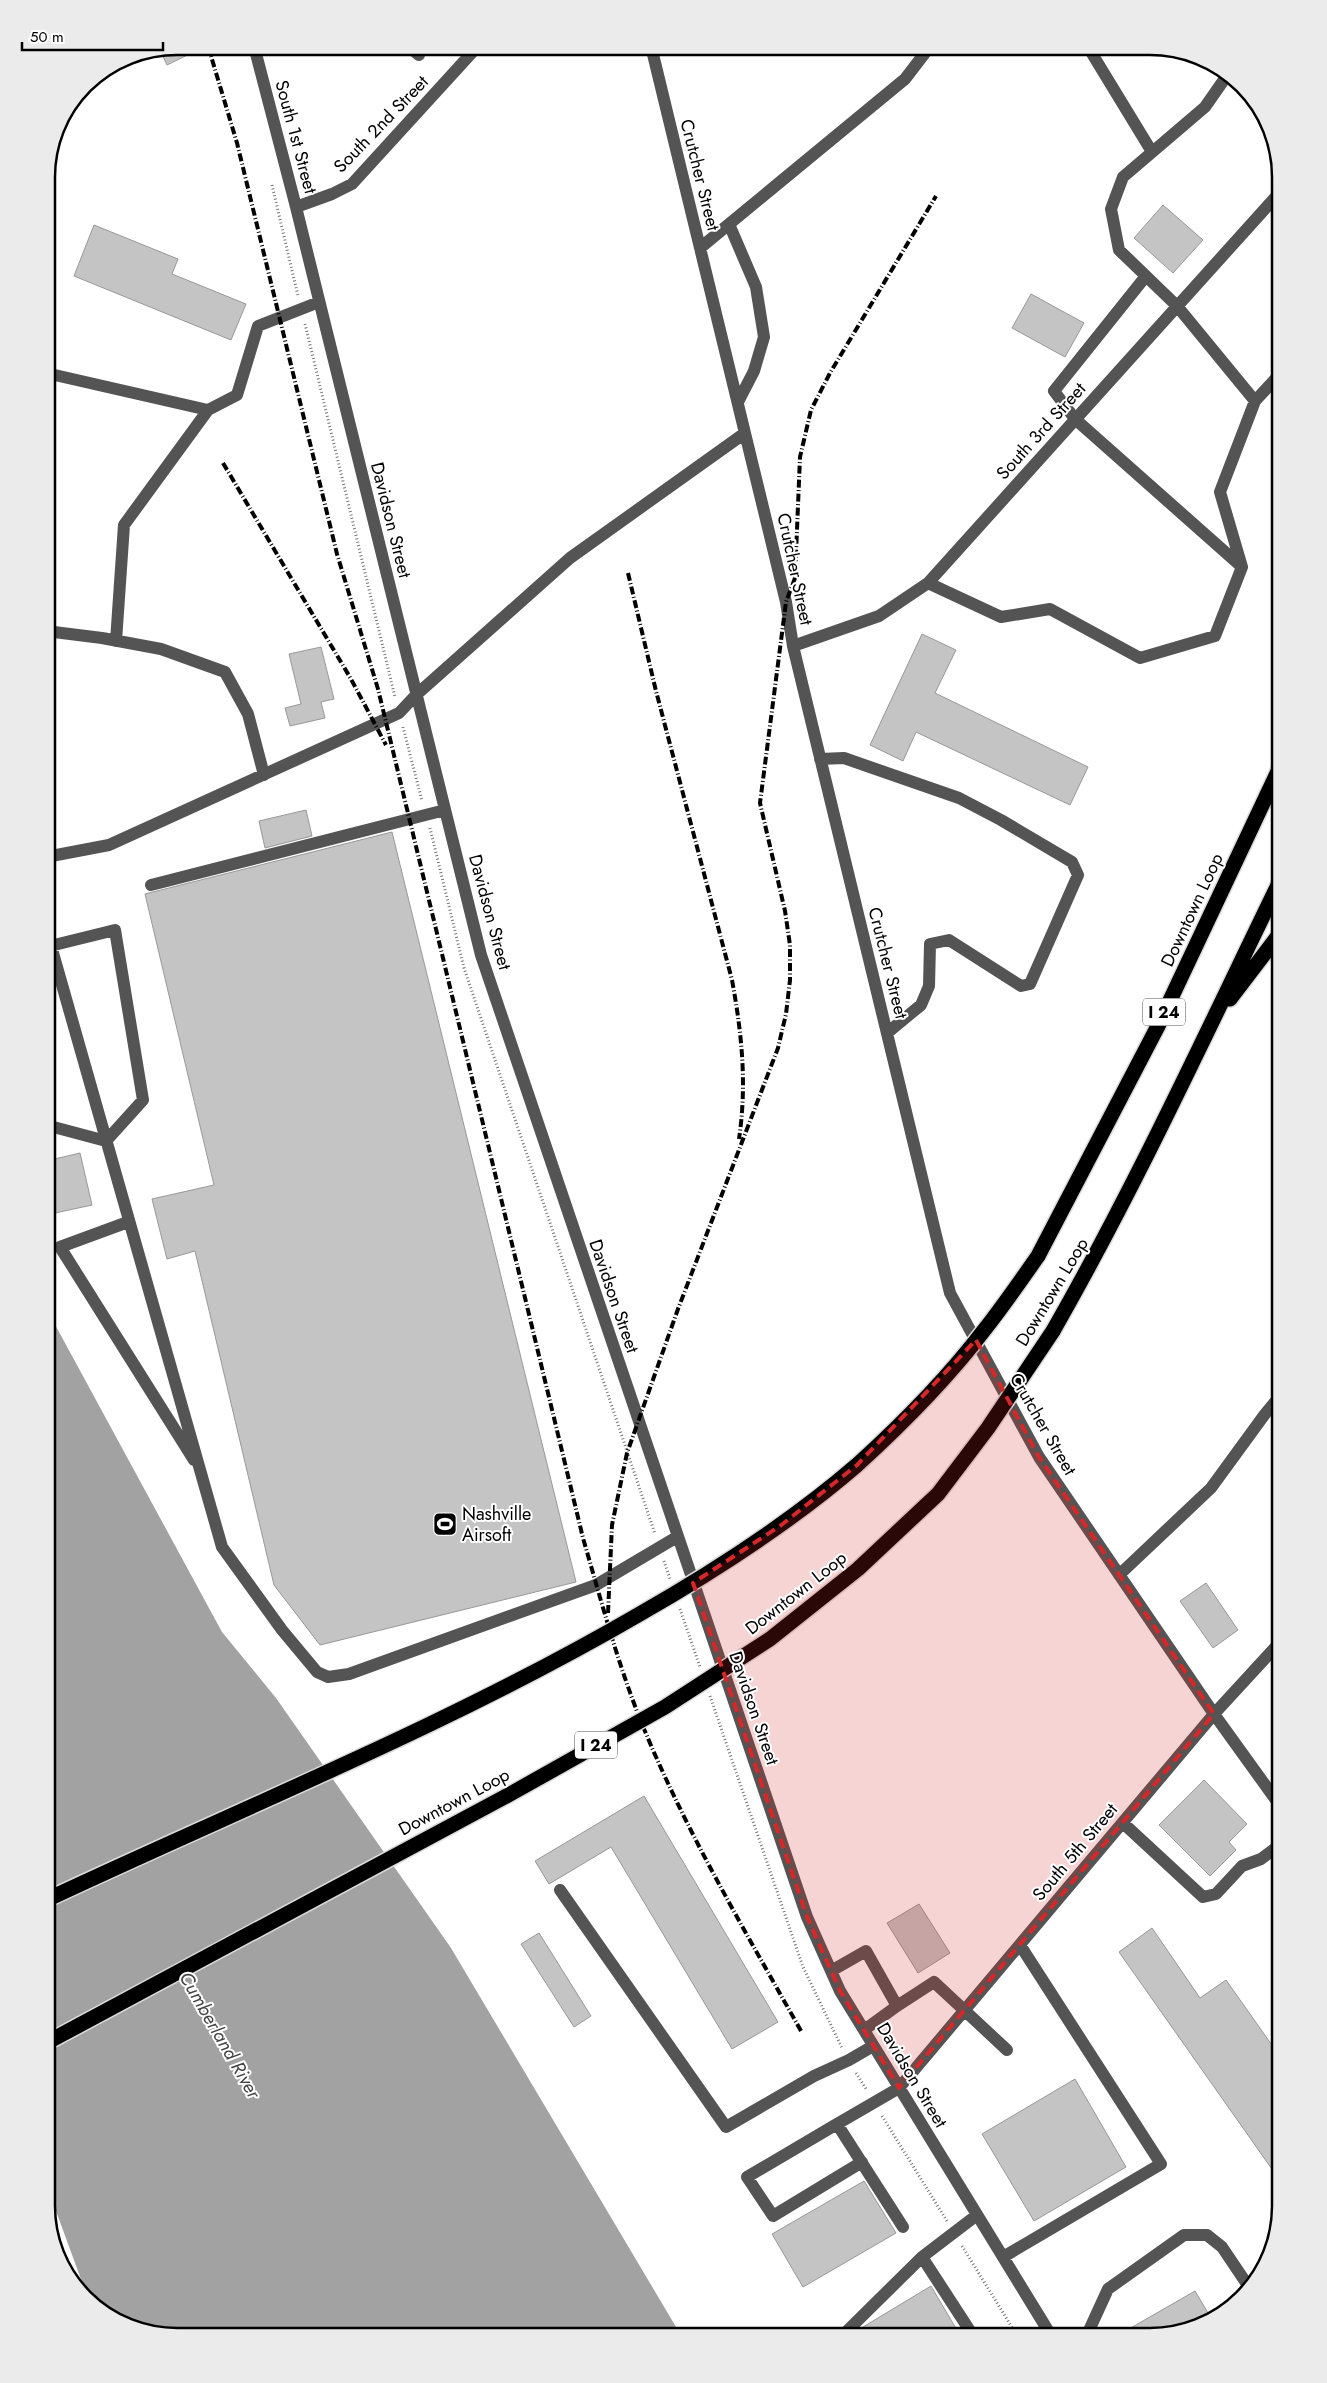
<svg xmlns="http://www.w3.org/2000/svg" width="1327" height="2383" viewBox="0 0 1327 2383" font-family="Jost,sans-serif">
  <rect width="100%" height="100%" fill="#fff"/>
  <path fill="#a2a2a2" d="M46 1308 222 1632 276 1698 451 1948 682 2337 168 2336 104 2315 86 2293 56 2211 46 2203Z"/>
  <path fill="#c4c4c4" stroke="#989898" d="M177 46H206L167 65 160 50Z
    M1163 205 1203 240 1173 273 1134 238Z
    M94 225 178 259 172 274 246 304 231 340 74 276Z
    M1031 294 1084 323 1065 357 1012 328Z
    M922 634 956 650 935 693 1088 767 1070 805 916 732 903 761 870 745Z
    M321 647 334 699 321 702 325 718 290 726 285 708 301 704 289 654Z
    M306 810 312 836 265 848 259 821Z
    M392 832 576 1582 320 1645 274 1585 195 1251 167 1259 152 1199 214 1185 145 894Z
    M80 1153 92 1205 46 1215V1161Z
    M1206 1583 1238 1630 1213 1648 1180 1601Z
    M1204 1780 1247 1824 1229 1842 1236 1850 1210 1876 1159 1825Z
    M644 1796 778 2022 732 2049 611 1847 549 1884 535 1861Z
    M919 1904 950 1953 918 1973 887 1923Z
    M1152 1928 1200 1998 1226 1980 1281 2058V2182L1119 1952Z
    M539 1933 591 2016 574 2027 521 1944Z
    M1075 2079 1126 2167 1034 2221 982 2134Z
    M864 2181 896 2233 803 2287 772 2234Z
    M931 2286 961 2337H853L863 2327Z
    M1195 2291 1211 2318 1200 2327 1150 2337H1115Z"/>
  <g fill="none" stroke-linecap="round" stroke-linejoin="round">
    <g stroke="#dbdbdb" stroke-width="18">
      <path id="highway" d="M1230 999 1281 932
        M1038 1256 1158 1026 1281 765
        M1053 1331C1137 1184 1207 1031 1281 879"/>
    </g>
    <path stroke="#767676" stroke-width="3" stroke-dasharray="1 2.5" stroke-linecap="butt" d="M272 185 298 296
      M305 324 395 697
      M403 727 422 801
      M430 828 464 968 655 1534
      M664 1561 670 1579
      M680 1609 700 1667
      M710 1696 803 1967 842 2048
      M856 2073 866 2089
      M882 2116 947 2221
      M962 2246 1018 2337"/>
    <path stroke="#545454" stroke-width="12" d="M254 46 296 207 481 955 807 1917 840 1991 1052 2337
      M408 46 419 55
      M651 46 786 602 793 646 950 1293 1039 1457 1214 1714 1281 1807
      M1088 47 1152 152
      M1228 74 1205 107 1123 177 1111 209 1119 250 1177 306 1255 401 1220 492 1242 567
      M296 207 332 194 352 184 478 46
      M729 224 756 287 764 337 754 371 738 402
      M700 248 905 79 928 49V46
      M46 373 208 410
      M1255 401 1281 373
      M928 583 1001 617 1050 609 1140 658 1215 636 1242 567 1075 419 1054 391 1146 276
      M46 631 102 638 161 649 225 672 248 714 264 775
      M116 641 124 525 208 410 237 395 258 326 319 302
      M793 646 879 616 928 583 1281 191
      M820 759 844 758 959 798 1001 820 1072 862 1078 875 1030 984 1021 986 949 940 930 944 929 986 921 1005 887 1033
      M46 857 109 845 399 713 416 695 570 558 745 433
      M151 885 445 810
      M51 946 222 1547 282 1630 317 1672 328 1677 349 1674 596 1585 677 1537
      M46 947 115 930 143 1100 106 1141
      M46 1125 106 1141
      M128 1222 60 1247 194 1460
      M1119 1575 1211 1488 1265 1414 1281 1395
      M1123 1823 1203 1897 1216 1894 1242 1866 1261 1859 1281 1844
      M560 1890 726 2127 814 2076 849 2060 873 2046
      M831 1971 866 1951 897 2006 864 2030
      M897 2006 934 1982 1007 2050
      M837 2124 747 2177 773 2216 862 2162
      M903 2227 837 2124 899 2088 1214 1714 1281 1641
      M1003 2257 1161 2164 1020 1945
      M841 2337 922 2257
      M974 2337 922 2257 977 2215
      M1086 2337 1108 2289 1184 2235H1207L1222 2247 1249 2287"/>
    <use href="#highway" stroke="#000" stroke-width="15"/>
    <path stroke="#000" stroke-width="4" stroke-dasharray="8 2.5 1 2.5" stroke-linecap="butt" d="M208 46 237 143 337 554 378 689 583 1538C600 1597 616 1657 638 1714 682 1825 743 1927 801 2031
      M223 463 351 679 386 745
      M628 573 656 691 732 980C742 1034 747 1085 739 1139
      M608 1613 612 1525 627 1453 678 1309 778 1048 786 1014 790 980V945L785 911 760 803 786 602 795 578 800 457 811 410 830 373 936 196"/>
    <g stroke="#dbdbdb" stroke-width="18" stroke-linecap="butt">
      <path id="highway-bridge" d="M46 1900C244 1807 449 1725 638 1615 715 1571 790 1523 857 1465 900 1426 950 1375 985 1329 1004 1305 1021 1280 1038 1256
        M46 2043 512 1793 665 1707 770 1639 858 1569 938 1494 988 1428 1053 1331"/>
    </g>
    <use href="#highway-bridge" stroke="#000" stroke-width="15"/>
  </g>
  <path fill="#d62828" fill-opacity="0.2" stroke="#d62828" stroke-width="4" stroke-dasharray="10 6" stroke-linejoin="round" d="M976 1340 1039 1457 1214 1714 899 2088 840 1991 807 1917 693 1583 780 1526 857 1465Z"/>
  <defs>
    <g id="stadium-square" transform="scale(1.25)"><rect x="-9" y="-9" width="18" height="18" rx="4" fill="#000" stroke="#fff"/><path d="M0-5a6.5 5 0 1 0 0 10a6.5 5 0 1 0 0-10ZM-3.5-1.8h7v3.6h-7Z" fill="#fff"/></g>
  </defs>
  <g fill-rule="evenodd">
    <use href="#stadium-square" x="445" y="1524"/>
  </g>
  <g text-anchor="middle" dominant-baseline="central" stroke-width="4" stroke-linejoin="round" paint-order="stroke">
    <g fill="#fff" stroke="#4c4c4c" stroke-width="1">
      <rect x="1143" y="998.5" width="42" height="27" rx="4"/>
      <rect x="575" y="1731.5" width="42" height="27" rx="4"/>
    </g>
    <g font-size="16" font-weight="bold" fill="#000">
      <text x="1164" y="1012">I 24</text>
      <text x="596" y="1745">I 24</text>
    </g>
    <g font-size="18" fill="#000" stroke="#fff">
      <text transform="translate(381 124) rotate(-46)">South 2nd Street</text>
      <text transform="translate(296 137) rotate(75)">South 1st Street</text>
      <text transform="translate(700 175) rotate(76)">Crutcher Street</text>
      <text transform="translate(1041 431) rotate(-48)">South 3rd Street</text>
      <text transform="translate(391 520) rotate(76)">Davidson Street</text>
      <text transform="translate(795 569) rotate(78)">Crutcher Street</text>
      <text transform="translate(1192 910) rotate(-65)">Downtown Loop</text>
      <text transform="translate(490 912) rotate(75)">Davidson Street</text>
      <text transform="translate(888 963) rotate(76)">Crutcher Street</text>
      <text transform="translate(1052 1292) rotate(-59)">Downtown Loop</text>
      <text transform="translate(614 1296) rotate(71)">Davidson Street</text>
      <text transform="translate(1043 1424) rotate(60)">Crutcher Street</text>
      <text transform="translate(796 1593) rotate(-38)">Downtown Loop</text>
      <text transform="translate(754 1708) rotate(71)">Davidson Street</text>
      <text transform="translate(454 1802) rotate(-28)">Downtown Loop</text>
      <text transform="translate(1075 1852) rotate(-50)">South 5th Street</text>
      <text transform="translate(912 2075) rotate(59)">Davidson Street</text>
    </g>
    <g font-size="18" fill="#000" stroke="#fff" text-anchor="start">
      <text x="462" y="1514">Nashville<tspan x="462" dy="21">Airsoft</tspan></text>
    </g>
    <g font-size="19" font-style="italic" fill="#434343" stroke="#fff">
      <text transform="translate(220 2035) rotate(60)">Cumberland River</text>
    </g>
  </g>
  <path d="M0 0H1327V2383H0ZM177 55H1150A122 122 0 0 1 1272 177V2206A122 122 0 0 1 1150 2328H177A122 122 0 0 1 55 2206V177A122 122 0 0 1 177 55Z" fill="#ebebeb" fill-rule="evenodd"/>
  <path fill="none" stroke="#000" stroke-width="2.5" d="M177 55H1150A122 122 0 0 1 1272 177V2206A122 122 0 0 1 1150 2328H177A122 122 0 0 1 55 2206V177A122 122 0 0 1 177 55Z"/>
  <path d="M22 42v8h141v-8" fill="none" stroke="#000000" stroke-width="2.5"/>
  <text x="30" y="42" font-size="15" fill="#000000" stroke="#ffffff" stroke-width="4" paint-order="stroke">50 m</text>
</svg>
